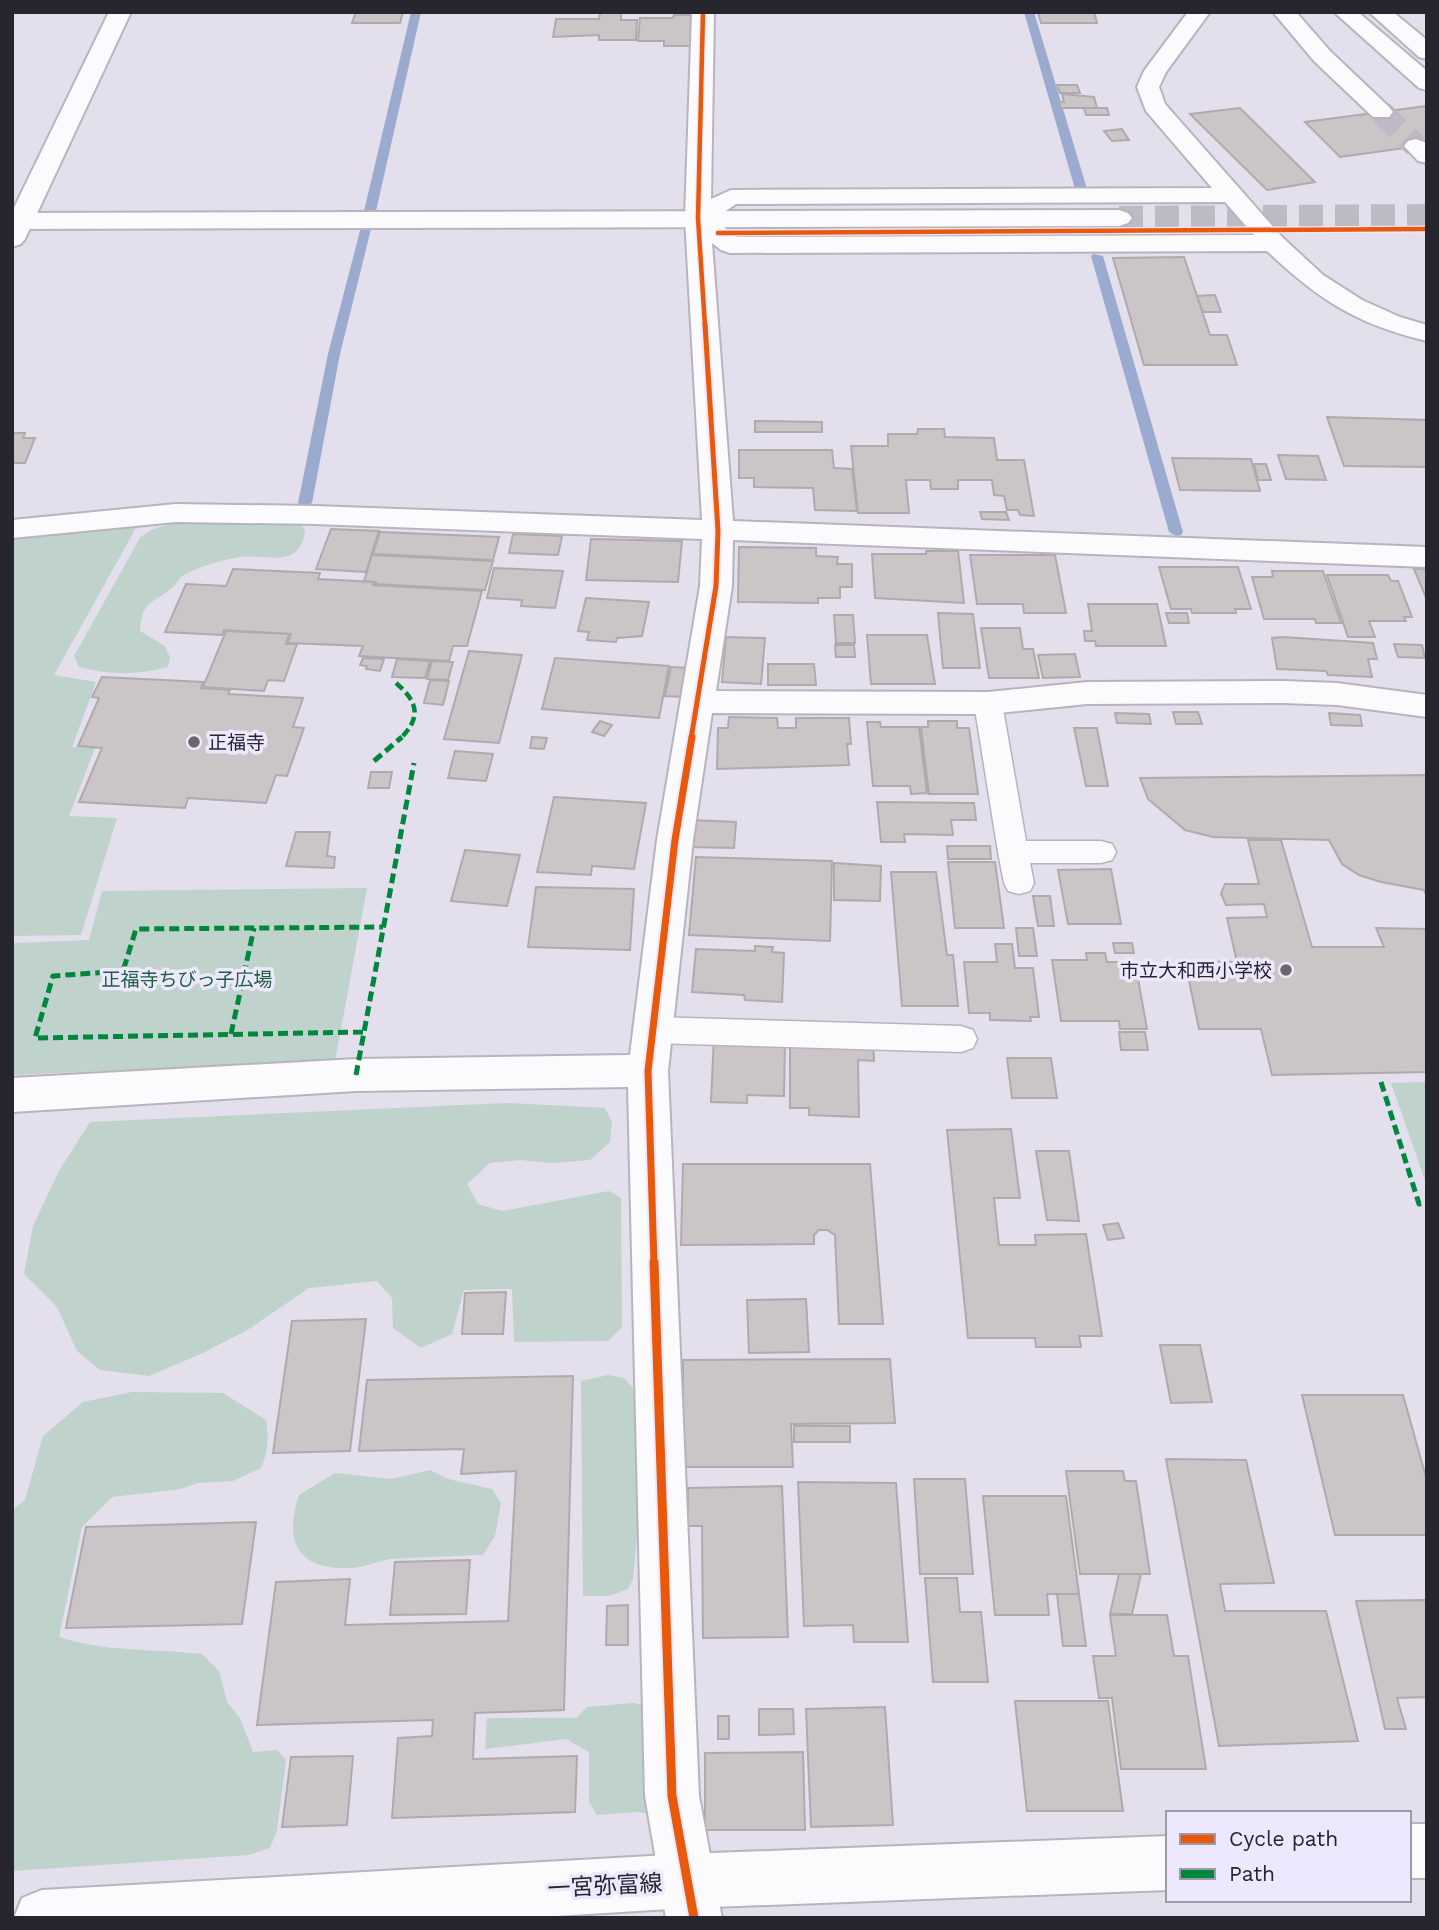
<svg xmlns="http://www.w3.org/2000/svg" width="1439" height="1930" viewBox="0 0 1439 1930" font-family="'Work Sans','Noto Sans JP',sans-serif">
  <rect width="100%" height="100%" fill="#e3dfec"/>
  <path fill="#bfd2cc" d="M218 521 299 524 305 530C301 570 266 554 240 557 222 560 200 566 184 575 179 578 177 583 173 587 152 605 142 599 140 631L165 646 170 658 168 667C137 675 110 675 79 667L74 656 140 538C159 520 193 523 218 521Z
    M137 526 54 675 96 682 72 747 95 748 69 816 117 818 81 935 12 936V539Z
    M367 888 335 1061 12 1075 14 943 89 940 102 891Z
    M1427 1082V1186L1391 1083Z
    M506 1103 605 1108 612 1122 610 1142 590 1160 552 1163 520 1160 490 1163 467 1184 478 1204 502 1211 609 1191 621 1198 622 1327 608 1341 514 1342 512 1289 464 1290 452 1334 421 1348 393 1328 392 1298 377 1281 309 1288 249 1329 203 1353 149 1376 100 1370 77 1351 57 1307 24 1274 33 1226 59 1171 90 1122Z
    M608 1375 624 1378 633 1388 642 1478 633 1579 628 1589 609 1596H583L581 1381Z
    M132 1392 223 1393 266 1420C269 1438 268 1452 261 1468L233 1481 197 1483 181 1489 112 1497 82 1527 59 1637C104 1652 155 1649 202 1654L219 1671 227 1702 240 1718 253 1752 277 1750 286 1760 277 1830 270 1848 248 1855 12 1871V1510L25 1500 43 1436 83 1402Z
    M430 1470 448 1479 492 1489 501 1503 495 1536 483 1555C453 1556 422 1557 391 1559 377 1561 363 1568 349 1568 296 1570 284 1540 299 1495L335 1473 391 1479Z
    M633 1703 656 1707 660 1815 637 1812 597 1815 589 1802V1752L566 1739 485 1749 487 1718H576L587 1707Z"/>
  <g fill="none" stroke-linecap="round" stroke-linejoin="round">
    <path fill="#9baacf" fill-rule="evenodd" d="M411 12H421L376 211 370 214 364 211Z
      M1024 12H1034L1087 189 1085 191 1075 189Z
      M361 227 371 229 340 354 312 503 305 507 298 503 328 354Z
      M1093 254 1103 256 1183 532 1181 535 1176 536 1169 532 1091 256Z"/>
  </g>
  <path fill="#cbc5c8" stroke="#afaaad" stroke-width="2" d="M356 12H403L400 23H352Z
    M1038 12H1094L1097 23H1041Z
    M600 13H621V20H637L636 40H599V35L553 37 556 19H599Z
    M674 15H691L690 46H664V41H638L640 18H673Z
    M1057 85H1077L1080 93H1060Z
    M1062 94 1094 97 1097 108H1061L1059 102H1064Z
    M1427 106V145L1340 157 1305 122Z
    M1084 108H1107L1109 115H1086Z
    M1240 108 1315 182 1267 190 1190 114Z
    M1122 129 1129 140 1112 141 1104 131Z
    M1184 257 1210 335H1227L1237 365H1144L1113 258Z
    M1215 295 1221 312H1203L1197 296Z
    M1327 417 1427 420V467L1344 466Z
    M755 421 822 422V432H755Z
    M918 429H944L945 437 994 438 997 460H1024L1034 516 1020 515 1018 510H1007L1004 496 994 495 992 480H958V489H931L930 480H906L909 513H858L851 446H888V434H917Z
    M12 433H25L23 438H35L25 463H12Z
    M739 450H832L834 468 852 469 857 511 815 510 813 488 754 487V478H739Z
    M1278 455 1318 456 1326 480 1286 479Z
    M1172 458 1251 459 1260 491 1180 490Z
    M1254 464H1266L1271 480H1258Z
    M980 512H1006L1009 520 982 519Z
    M331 529 379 531 366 572 316 569Z
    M380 532 499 537 493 560 373 554Z
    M513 534 562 536 558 555 509 553Z
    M591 539 682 541 678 582 586 580Z
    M739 547 816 548V556L838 557 837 564H852V587H840V598H818V603L738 602Z
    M926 551H958L964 603 875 598 872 554H926Z
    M372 555 493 561 485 590 375 584 376 582 364 581Z
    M970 555H1055L1066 613H1024L1023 604H977Z
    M1159 567H1238L1251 609H1235L1236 613H1192L1191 609H1171Z
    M494 568 563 571 555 608 521 606 522 600 487 598Z
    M233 569 320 573 318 579 374 582 373 585 482 591 467 646H453L449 661 359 656 363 646 288 643 291 634 224 630 222 635 165 632 186 584 226 586Z
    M1414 569H1427V600Z
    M1272 571H1323L1341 623H1316L1315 619H1264L1252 577H1273Z
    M1327 575H1388L1391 581H1398L1412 617H1404L1406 621H1369L1375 637H1348Z
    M586 598 649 602 642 636 617 638 616 642 587 640 589 632 578 631Z
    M1088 604H1157L1166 646H1096L1095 641H1085L1084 631H1092Z
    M938 613 973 614 980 668H943Z
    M1166 613H1187L1189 623H1169Z
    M834 615H853L855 643H836Z
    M981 628H1020L1023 649H1033L1039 678H989Z
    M226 631 289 634 286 644H297L284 681 268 680 264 691 203 687Z
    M867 635H927L935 684H871Z
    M726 637 765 638 761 684 722 682Z
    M1283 637 1373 643 1377 659H1368L1372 677 1328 675 1326 671 1277 669 1272 638Z
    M1394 644 1422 645 1425 658 1398 657Z
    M835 645H854L855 657H836Z
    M469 651 522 655 499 743 444 739Z
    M1075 654 1080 677 1043 678 1038 655Z
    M363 658 384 659 380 671 366 669 367 666 360 665Z
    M555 658 669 666 659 718 542 709Z
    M397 659 430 661 425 678 392 677Z
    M432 661 453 662 448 680 427 679Z
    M768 664H814L816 685H768Z
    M671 667 690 668 685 697 665 696Z
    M102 677 203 682 201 688 230 690 228 694 303 698 293 727 304 728 287 776 276 775 266 803 188 798 185 808 79 802 102 748 78 746 99 698 92 697Z
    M430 680 449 681 443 705 424 703Z
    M1173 712H1198L1202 724H1176Z
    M1115 713 1149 714 1151 724 1117 723Z
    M1329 713 1360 715 1362 726 1331 725Z
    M729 717 777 718 778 728H796V718H849L851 744H847L849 765 717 769 718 728H728Z
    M600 721 612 725 604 736 592 732Z
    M928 721H957V728H969L978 794H929L921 727H928Z
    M867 722H880L881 727H919L927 793 911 794 910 786H873Z
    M1074 728H1097L1108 786H1086Z
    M532 737 547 738 544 749 530 748Z
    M455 751 493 754 486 781 448 778Z
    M371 772H392L389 788H368Z
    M1427 775V896L1424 890 1381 882 1359 875 1342 864 1329 840 1213 837 1185 830 1148 799 1140 778Z
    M554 797 646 803 634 869 592 866 591 875 537 872Z
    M877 802 974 803 976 820H951L953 835 904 834 905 842H881Z
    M691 820 736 822 734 848 689 847Z
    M296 832H330L327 856 335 857 334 868 286 866Z
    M1248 840H1281L1312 947H1384L1376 928 1427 929V1072L1272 1075 1261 1029H1199L1185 961 1237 962 1227 918 1267 917 1264 904 1226 905 1221 894 1225 884H1259Z
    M947 846H990L991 859H948Z
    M465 850 520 855 507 906 451 901Z
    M696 857 832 861 830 941 689 935Z
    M948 862H995L1004 928H955Z
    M834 863 881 866 880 901 834 900Z
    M1111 869 1121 924H1068L1058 870Z
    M891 872H936L947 955H953L958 1006H902Z
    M536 887 634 889 630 950 528 947Z
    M1033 896H1050L1054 926H1038Z
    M1016 928H1033L1037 956H1019Z
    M1113 943H1132L1134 953H1115Z
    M995 944H1012L1015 968H1033L1039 1017H1030L1031 1021 990 1020V1013H969L964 962H997Z
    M755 946 773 947 772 952 784 953 782 1002 745 1000 744 995 692 992 696 949 755 951Z
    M1086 953H1105L1107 962H1135L1147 1029H1120L1119 1021H1061L1052 960H1087Z
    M1119 1032H1145L1148 1050H1121Z
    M714 1035 785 1037 784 1096 747 1095V1103L711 1102Z
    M790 1038 873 1040 874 1061 858 1060 859 1117 809 1115V1108H790Z
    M1007 1058H1051L1057 1098H1012Z
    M1011 1129 1020 1198H994L999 1245H1036L1035 1235 1086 1234 1102 1336H1079L1081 1347H1036L1035 1338H968L947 1130Z
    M1036 1151H1069L1079 1221 1047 1220Z
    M683 1164H870L883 1324H839L835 1235 827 1230H819L814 1235V1244L681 1245Z
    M1118 1223 1124 1238 1108 1240 1103 1225Z
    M506 1292 503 1334H462L465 1293Z
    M806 1299 809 1352 749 1353 747 1300Z
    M366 1319 350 1451 273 1453 292 1321Z
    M1160 1345H1200L1212 1402 1171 1403Z
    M890 1359 895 1423 791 1424 793 1467H683V1360Z
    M573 1376 564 1710 475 1713 473 1759 577 1756 575 1812 392 1818 398 1738 432 1736 433 1720 257 1725 276 1582 350 1579 345 1625 508 1621 516 1471 461 1474 464 1449 359 1451 367 1380Z
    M1302 1395H1403L1427 1481V1535H1335Z
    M794 1426H850V1442H794Z
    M1166 1459 1246 1460 1274 1583 1220 1584 1225 1611H1326L1358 1741 1219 1746Z
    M1066 1471H1123L1125 1481H1136L1150 1574H1080Z
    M914 1479H965L973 1574H920Z
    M798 1482 896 1483 908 1642H854L853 1625 804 1626Z
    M782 1486 788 1637 703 1638 702 1526H688V1488Z
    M983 1496H1066L1079 1594H1047L1049 1615H995Z
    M256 1522 242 1624 66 1628 86 1527Z
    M470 1560 466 1614 390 1615 395 1562Z
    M1119 1574H1141L1132 1614H1110Z
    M925 1578H957L960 1612H981L988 1682H933Z
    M1057 1594H1079L1086 1646H1063Z
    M1427 1600V1697L1397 1698 1406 1729H1385L1356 1601Z
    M628 1605V1645H606L607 1606Z
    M1110 1615H1167L1174 1656H1188L1206 1769H1121L1112 1698H1099L1093 1656H1116Z
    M1015 1701H1108L1123 1811H1027Z
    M885 1707 893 1825 811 1827 806 1709Z
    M759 1709H793L794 1734 759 1735Z
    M718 1716H729V1739H718Z
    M803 1752 805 1830H705V1753Z
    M353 1756 347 1825 282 1827 291 1757Z"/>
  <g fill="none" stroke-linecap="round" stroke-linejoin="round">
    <path stroke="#bdbac6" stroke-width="24" stroke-dasharray="24 12" stroke-linecap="butt" d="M1119 218 1427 216"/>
    <path stroke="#bdbac6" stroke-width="24" stroke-dasharray="24 12" stroke-linecap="butt" d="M1381 112 1416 146"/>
    <g stroke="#b8b4be" stroke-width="3">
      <path id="lane" d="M988 694 998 696 1002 703 1026 841H1101L1112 844 1116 852 1112 860 1101 863H1030L1034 883 1030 891 1019 894 1008 891 1004 883 998 852 974 703 978 696Z
        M653 1017 961 1026 973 1030 977 1039 973 1048 961 1052 653 1043 642 1039 637 1030 642 1021Z"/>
    </g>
    <g stroke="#b8b4be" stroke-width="4">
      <path id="street" d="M109 12H131L25 239 21 244 12 247V212Z
        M692 12H714L711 199 731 190 1212 188 1146 111 1137 87 1144 71 1188 12H1210L1166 72 1159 87 1165 104 1283 238 1323 275 1362 300 1400 317 1427 325V341C1356 324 1319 300 1267 251L730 253 721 250 712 243 733 521 1427 547V567L733 540 732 586 716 691 988 692 1087 682 1283 681 1337 683 1427 695V717L1337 705 1283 703 1087 704 988 714 712 713 693 840 668 1071 699 1796 722 1918H666L645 1796 628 1087 356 1091 12 1112V1078L356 1059 630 1055 657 840 700 586 702 539 315 524 176 522 12 538V520L176 504 315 506 702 520 685 218ZM1225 202 1254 235 736 237 714 219 736 204Z"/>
    </g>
    <g stroke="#b8b4be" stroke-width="4">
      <path id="secondary" d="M1119 210 1128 213 1132 218 1128 223 1119 226 12 229V213Z
        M1409 1824H1427V1878H1409Z
        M1168 1836V1890L686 1908 524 1918H14L22 1898 42 1890 686 1854Z"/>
    </g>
    <g stroke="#b8b4be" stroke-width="4">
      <path id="primary" d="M1334 12H1358L1427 71V90L1419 88Z"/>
    </g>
    <g stroke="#b8b4be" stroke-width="4">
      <path id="highway" d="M1273 12H1296L1330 51 1389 107 1393 112 1389 117H1373L1314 61Z
        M1369 12H1393L1427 40V59L1419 57Z
        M1416 139 1427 143V163L1418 161 1404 146 1408 141Z"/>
    </g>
    <use href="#lane" fill="#fbfafc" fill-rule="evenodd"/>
    <use href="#street" fill="#fbfafc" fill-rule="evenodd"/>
    <use href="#secondary" fill="#fbfafc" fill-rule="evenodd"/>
    <use href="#primary" fill="#fbfafc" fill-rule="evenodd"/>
    <use href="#highway" fill="#fbfafc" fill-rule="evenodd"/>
    <path stroke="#00873e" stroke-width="4.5" stroke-dasharray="9 4.5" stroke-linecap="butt" d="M396 683C418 702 422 717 400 739"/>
    <path stroke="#00873e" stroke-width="5" stroke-dasharray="10 5" stroke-linecap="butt" d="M374 761 402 737
      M363 1032 35 1038 53 976 123 971 136 929 383 927
      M231 1034 254 928
      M356 1075 414 763
      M1381 1082 1419 1204 1427 1203"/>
    <g stroke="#eee8fe" stroke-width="7">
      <path id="cycleway-far3" d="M703 12 698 218 705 326
        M718 233 1427 229"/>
    </g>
    <g stroke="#eee8fe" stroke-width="9">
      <path id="cycleway-far2" d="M691 739 716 586 718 531 705 324"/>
    </g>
    <g stroke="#eee8fe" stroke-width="11">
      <path id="cycleway-far1" d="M654 1264 648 1071 675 840 692 737"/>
    </g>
    <g stroke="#eee8fe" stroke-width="13">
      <path id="cycleway" d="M654 1262 672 1796 694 1918"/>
    </g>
    <use href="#cycleway-far3" stroke="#e8590c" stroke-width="4.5"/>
    <use href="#cycleway-far2" stroke="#e8590c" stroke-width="5"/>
    <use href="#cycleway-far1" stroke="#e8590c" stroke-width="7"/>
    <use href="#cycleway" stroke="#e8590c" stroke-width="9"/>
  </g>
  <g fill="#696670" stroke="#eee8fe" stroke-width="2.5">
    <circle cx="194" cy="742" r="7"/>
    <circle cx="1286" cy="970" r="7"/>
  </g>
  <g text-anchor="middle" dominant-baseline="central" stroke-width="7" stroke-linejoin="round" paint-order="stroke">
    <g font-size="19" fill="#27252d" stroke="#eee8fe" text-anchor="start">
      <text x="208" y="742">正福寺</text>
      <text x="1272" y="970" text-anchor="end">市立大和西小学校</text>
    </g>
    <g font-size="19" fill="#1c5e3e" stroke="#eee8fe">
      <text x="187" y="979">正福寺ちびっ子広場</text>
    </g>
    <g font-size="23" fill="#27252d" stroke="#eee8fe">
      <text transform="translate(605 1886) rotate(-3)">一宮弥富線</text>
    </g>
  </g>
  <rect width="1439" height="1930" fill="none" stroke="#27252d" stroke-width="28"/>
  <rect x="1166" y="1811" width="245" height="91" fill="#eee8fe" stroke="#9e9aaa" stroke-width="2"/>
  <rect x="1180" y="1834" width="35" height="10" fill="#e8590c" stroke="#9e9aaa" stroke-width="2"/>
  <text x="1229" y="1846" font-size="21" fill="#27252d">Cycle path</text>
  <rect x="1180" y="1869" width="35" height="10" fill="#00873e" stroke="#9e9aaa" stroke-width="2"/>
  <text x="1229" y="1881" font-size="21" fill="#27252d">Path</text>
</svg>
